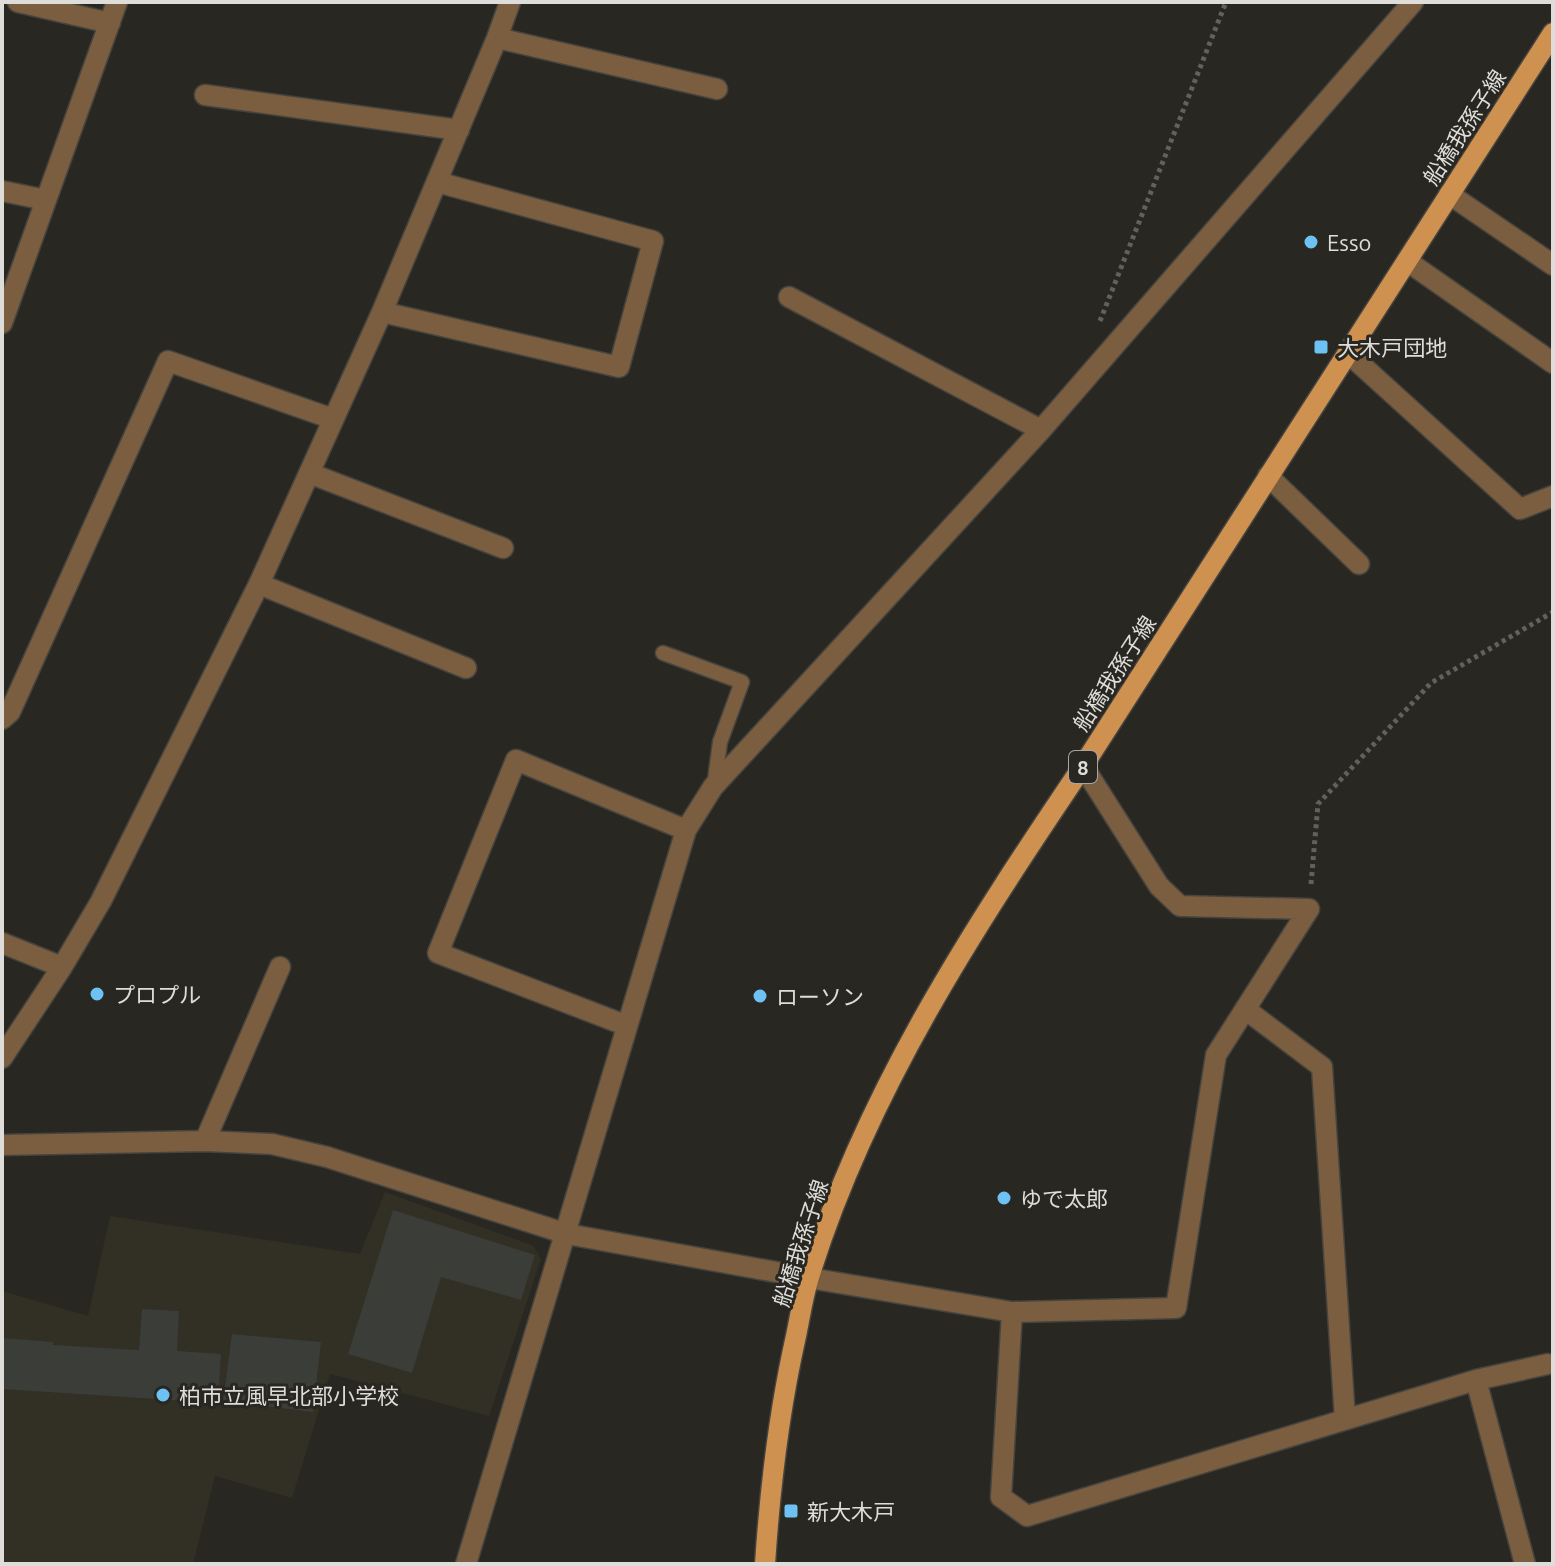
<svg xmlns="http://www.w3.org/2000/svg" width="1555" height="1566" viewBox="0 0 1555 1566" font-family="Ubuntu,'Noto Sans JP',sans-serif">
  <rect width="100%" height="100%" fill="#292722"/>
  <path fill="#322f24" d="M385 1192 534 1246 541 1259 489 1416 330 1374 292 1498 215 1476 193 1564H2V1291L88 1316 110 1216 360 1254Z"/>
  <path fill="#3b3d38" d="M393 1210 535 1255 521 1300 441 1277 412 1373 348 1354Z
    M142 1309 179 1311 177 1351 221 1354 218 1403 2 1389V1338L53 1342V1345L139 1350Z
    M232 1334 321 1342 313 1412 223 1401Z"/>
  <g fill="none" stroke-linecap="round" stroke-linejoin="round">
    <g stroke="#46443f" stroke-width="17">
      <path id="service" d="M663 653 742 682 720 742 714 787"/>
    </g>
    <g stroke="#46443f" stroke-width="23">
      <path id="minor" d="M18 2 110 23
        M497 38 717 89
        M205 95 459 130
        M2 191 46 200
        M1449 194 1553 265
        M1407 261 1553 363
        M789 297 1041 430
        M382 312 619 367 653 241 437 182
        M2 323 117 2
        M1348 353 1520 509 1553 496
        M309 473 503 548
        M1268 476 1359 564
        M259 584 466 668
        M2 719 10 712 168 361 333 419
        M2 943 62 967
        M1245 1009 1322 1067 1345 1419
        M625 1025 438 953 516 760 686 830
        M2 1058 62 967 101 901 259 584 382 312 497 38 510 2
        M205 1141 280 967
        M2 1145 205 1141 272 1144 327 1157 567 1234 809 1278 1012 1312 1176 1308 1216 1055 1309 909 1180 906 1159 886 1083 766
        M1012 1312 1001 1497 1027 1516 1476 1380 1548 1364
        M1476 1380 1525 1564
        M466 1564 686 830 713 787 1041 430 1413 2"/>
    </g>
    <g stroke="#46443f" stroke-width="23">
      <path id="primary" d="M765 1564C770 1488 779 1411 796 1336 800 1317 803 1296 809 1277 867 1090 975 926 1083 766L1553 33"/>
    </g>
    <path stroke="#62615c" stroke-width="5" stroke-dasharray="4 4" stroke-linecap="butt" d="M1100 321 1226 2
      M1311 884 1318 804 1431 683 1553 612"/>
    <use href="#service" stroke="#7b5d3f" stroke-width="14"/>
    <use href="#minor" stroke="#7b5d3f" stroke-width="20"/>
    <use href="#primary" stroke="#ce9150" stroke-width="20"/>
  </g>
  <g fill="#6ec2f3" stroke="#292722" stroke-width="3">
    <circle cx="1311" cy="242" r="8"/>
    <rect x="1313" y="339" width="16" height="16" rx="4"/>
    <circle cx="97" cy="994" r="8"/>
    <circle cx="760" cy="996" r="8"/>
    <circle cx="1004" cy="1198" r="8"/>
    <circle cx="163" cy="1395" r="8"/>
    <rect x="783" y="1503" width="16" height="16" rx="4"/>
  </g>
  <g text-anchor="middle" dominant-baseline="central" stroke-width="6" stroke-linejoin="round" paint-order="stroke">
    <rect fill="#292722" stroke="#a8a6a2" stroke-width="2" x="1069" y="751" width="28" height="32" rx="6"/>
    <g font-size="20" font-weight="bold" fill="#deddd9">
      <text x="1083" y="767">8</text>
    </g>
    <g font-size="22" fill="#deddd9" stroke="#292722">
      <text transform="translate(1464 127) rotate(-57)">船橋我孫子線</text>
      <text transform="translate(1114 673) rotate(-57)">船橋我孫子線</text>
      <text transform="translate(800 1243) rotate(-72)">船橋我孫子線</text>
    </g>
    <g font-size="22" fill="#deddd9" stroke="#292722" text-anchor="start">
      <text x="1327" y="242">Esso</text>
      <text x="1337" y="347">大木戸団地</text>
      <text x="113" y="994">プロプル</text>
      <text x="776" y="996">ローソン</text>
      <text x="1020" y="1198">ゆで太郎</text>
      <text x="179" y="1395">柏市立風早北部小学校</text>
      <text x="807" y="1511">新大木戸</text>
    </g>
  </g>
  <rect width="1555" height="1566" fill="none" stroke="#deddd9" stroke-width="8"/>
</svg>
